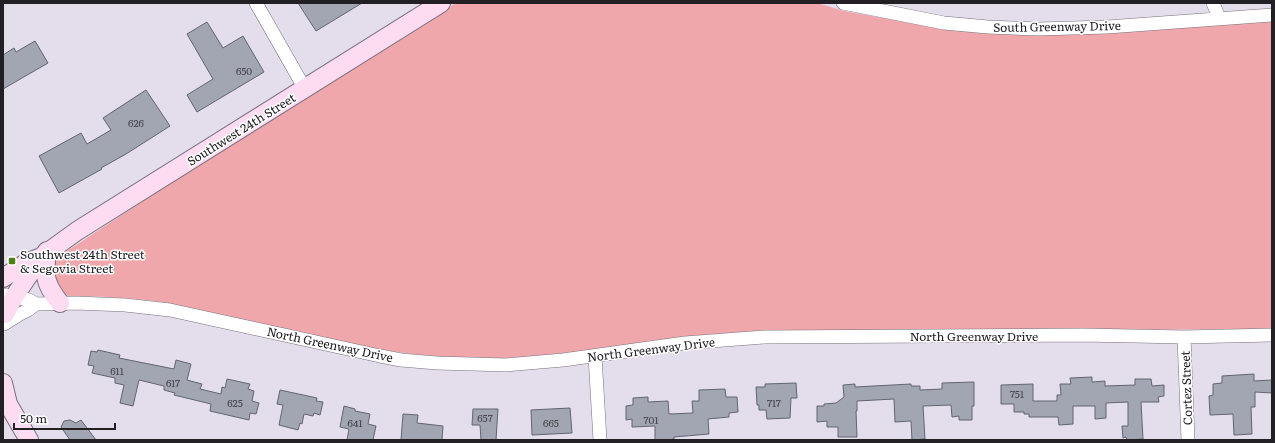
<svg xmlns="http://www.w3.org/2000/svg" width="1275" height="443" viewBox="0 0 1275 443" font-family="Literata,serif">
  <rect width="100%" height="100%" fill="#e4ddeb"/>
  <path fill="#f0a7ab" d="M456 3H817L844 11 944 29 1272 21V329L762 332C735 333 709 334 682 337 609 346 538 361 464 358 371 355 282 327 191 308 168 303 145 299 121 298 104 296 86 297 69 296L64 294 56 288 53 264 57 258 67 251 157 192Z"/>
  <path fill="#a2a6b3" stroke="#616570" d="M298 3H362L316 31Z
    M207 22 223 48 243 36 264 72 197 112 187 95 213 79 187 34Z
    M35 41 48 63 3 89V55L14 48 16 52Z
    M146 90 170 126 126 154 101 168 102 169 59 193 39 156 81 133 87 144 111 130 103 118Z
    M98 350 120 355 119 358 174 369 176 360 191 364 187 380 202 384 200 389 221 394 222 387 225 388 227 379 250 384 248 389 254 391 252 401 259 403 256 414 250 413 249 420 210 411 211 404 174 395 175 393 164 390V386L139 380 133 406 120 403 124 385 115 383V378L92 373 94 366 88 365 91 351 97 352Z
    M1254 374V381L1272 380V393L1255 392V407H1251L1252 434 1235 435H1234L1233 414 1210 415 1209 396 1213 395V384L1222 383V376Z
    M1092 377V382L1105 381V386L1135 385V379H1151L1152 386 1164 385V396L1158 397 1159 402H1141L1143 439 1127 440 1126 437 1123 438 1122 426H1128V402L1106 403V418L1095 419V406H1073V424L1059 425 1058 417H1029V414H1024V412H1014V404H1001V385L1033 384V401H1057V395H1061L1060 384H1071L1070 378Z
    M974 382V406H972V420H959V416L952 417 951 405 923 406 925 439 912 440 911 421 895 422 894 399 857 401V411H856L857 437H838V427H827V421L817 422V406H824V404L836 403 844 397 843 385 855 384V387L911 384V386H920V390L942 389V383Z
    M796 383 797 398H791L790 418 767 419 766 410H759V405H757L756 387H765V384Z
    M725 389 726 397H737L738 412 729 413V417L708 419 709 434 674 437V439H672V440H655V426L632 427V419L626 420V406L633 405V398L648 397V402L668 401 669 414 693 413 692 401H699V390Z
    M280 390 317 398 316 401 323 402 320 415 314 413 313 416 304 414 302 424 300 423 298 430 279 425 283 405 277 404Z
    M344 406 355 409V411L370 414 368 424 376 426 373 440H347L349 429 340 427Z
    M570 408 572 433 532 435 531 410Z
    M473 409H498L496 440H481L480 425H472Z
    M403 414 418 415 417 423 443 426 442 440H401Z
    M70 420 76 423 81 420 96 440H70L61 427 64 421Z"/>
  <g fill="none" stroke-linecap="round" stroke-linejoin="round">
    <g stroke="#76717d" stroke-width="14">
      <path id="street" d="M256 3 305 89
        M843 3 944 23 988 27 1038 29 1107 27 1272 15
        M1213 3 1219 18
        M3 295 29 300 36 304
        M4 324 20 314 28 310 36 304 76 303 125 305 170 310 380 356 401 360 437 363 506 365 563 360 685 343 764 337 1083 335 1184 337 1272 335
        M1184 337 1188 440
        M595 356 600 440"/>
    </g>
    <g stroke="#76717d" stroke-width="20">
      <path id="secondary" d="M47 251C44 275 44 283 60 303
        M3 278 26 263 41 257 77 231 441 3
        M5 314 14 297 41 257
        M3 383 8 404
        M3 399 8 404 29 440"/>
    </g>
    <use href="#street" stroke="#fff" stroke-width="13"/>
    <use href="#secondary" stroke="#fddcf2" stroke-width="18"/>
  </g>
  <rect fill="#4d8115" stroke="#fff" stroke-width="1.5" x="8" y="257" width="8" height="8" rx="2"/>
  <g text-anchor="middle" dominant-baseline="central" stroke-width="3" stroke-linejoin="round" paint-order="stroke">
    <g font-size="10" fill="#424248">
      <text x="244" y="70">650</text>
      <text x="136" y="122">626</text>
      <text x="117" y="370">611</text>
      <text x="173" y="382">617</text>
      <text x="1017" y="393">751</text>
      <text x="235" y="402">625</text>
      <text x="774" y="402">717</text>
      <text x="485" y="417">657</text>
      <text x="651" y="419">701</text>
      <text x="355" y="422">641</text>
      <text x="551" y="422">665</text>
    </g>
    <g font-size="12" fill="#222025" stroke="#fff">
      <text transform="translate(1057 26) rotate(-1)">South Greenway Drive</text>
      <text transform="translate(241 129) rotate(-32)">Southwest 24th Street</text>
      <text x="974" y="336">North Greenway Drive</text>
      <text transform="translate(330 344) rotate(12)">North Greenway Drive</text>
      <text transform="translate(651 349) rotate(-7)">North Greenway Drive</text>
      <text transform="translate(1186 388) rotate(-92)">Cortez Street</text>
    </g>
    <g font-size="12" fill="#222025" stroke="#fff" text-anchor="start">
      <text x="20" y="254">Southwest 24th Street<tspan x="20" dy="14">&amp; Segovia Street</tspan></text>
    </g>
  </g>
  <rect width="1275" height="443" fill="none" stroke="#222025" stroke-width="8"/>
  <path d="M14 423v6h101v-6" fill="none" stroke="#222025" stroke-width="2"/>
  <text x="20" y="423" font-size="12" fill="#222025" stroke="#ffffff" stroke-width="3" paint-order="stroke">50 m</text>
</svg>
